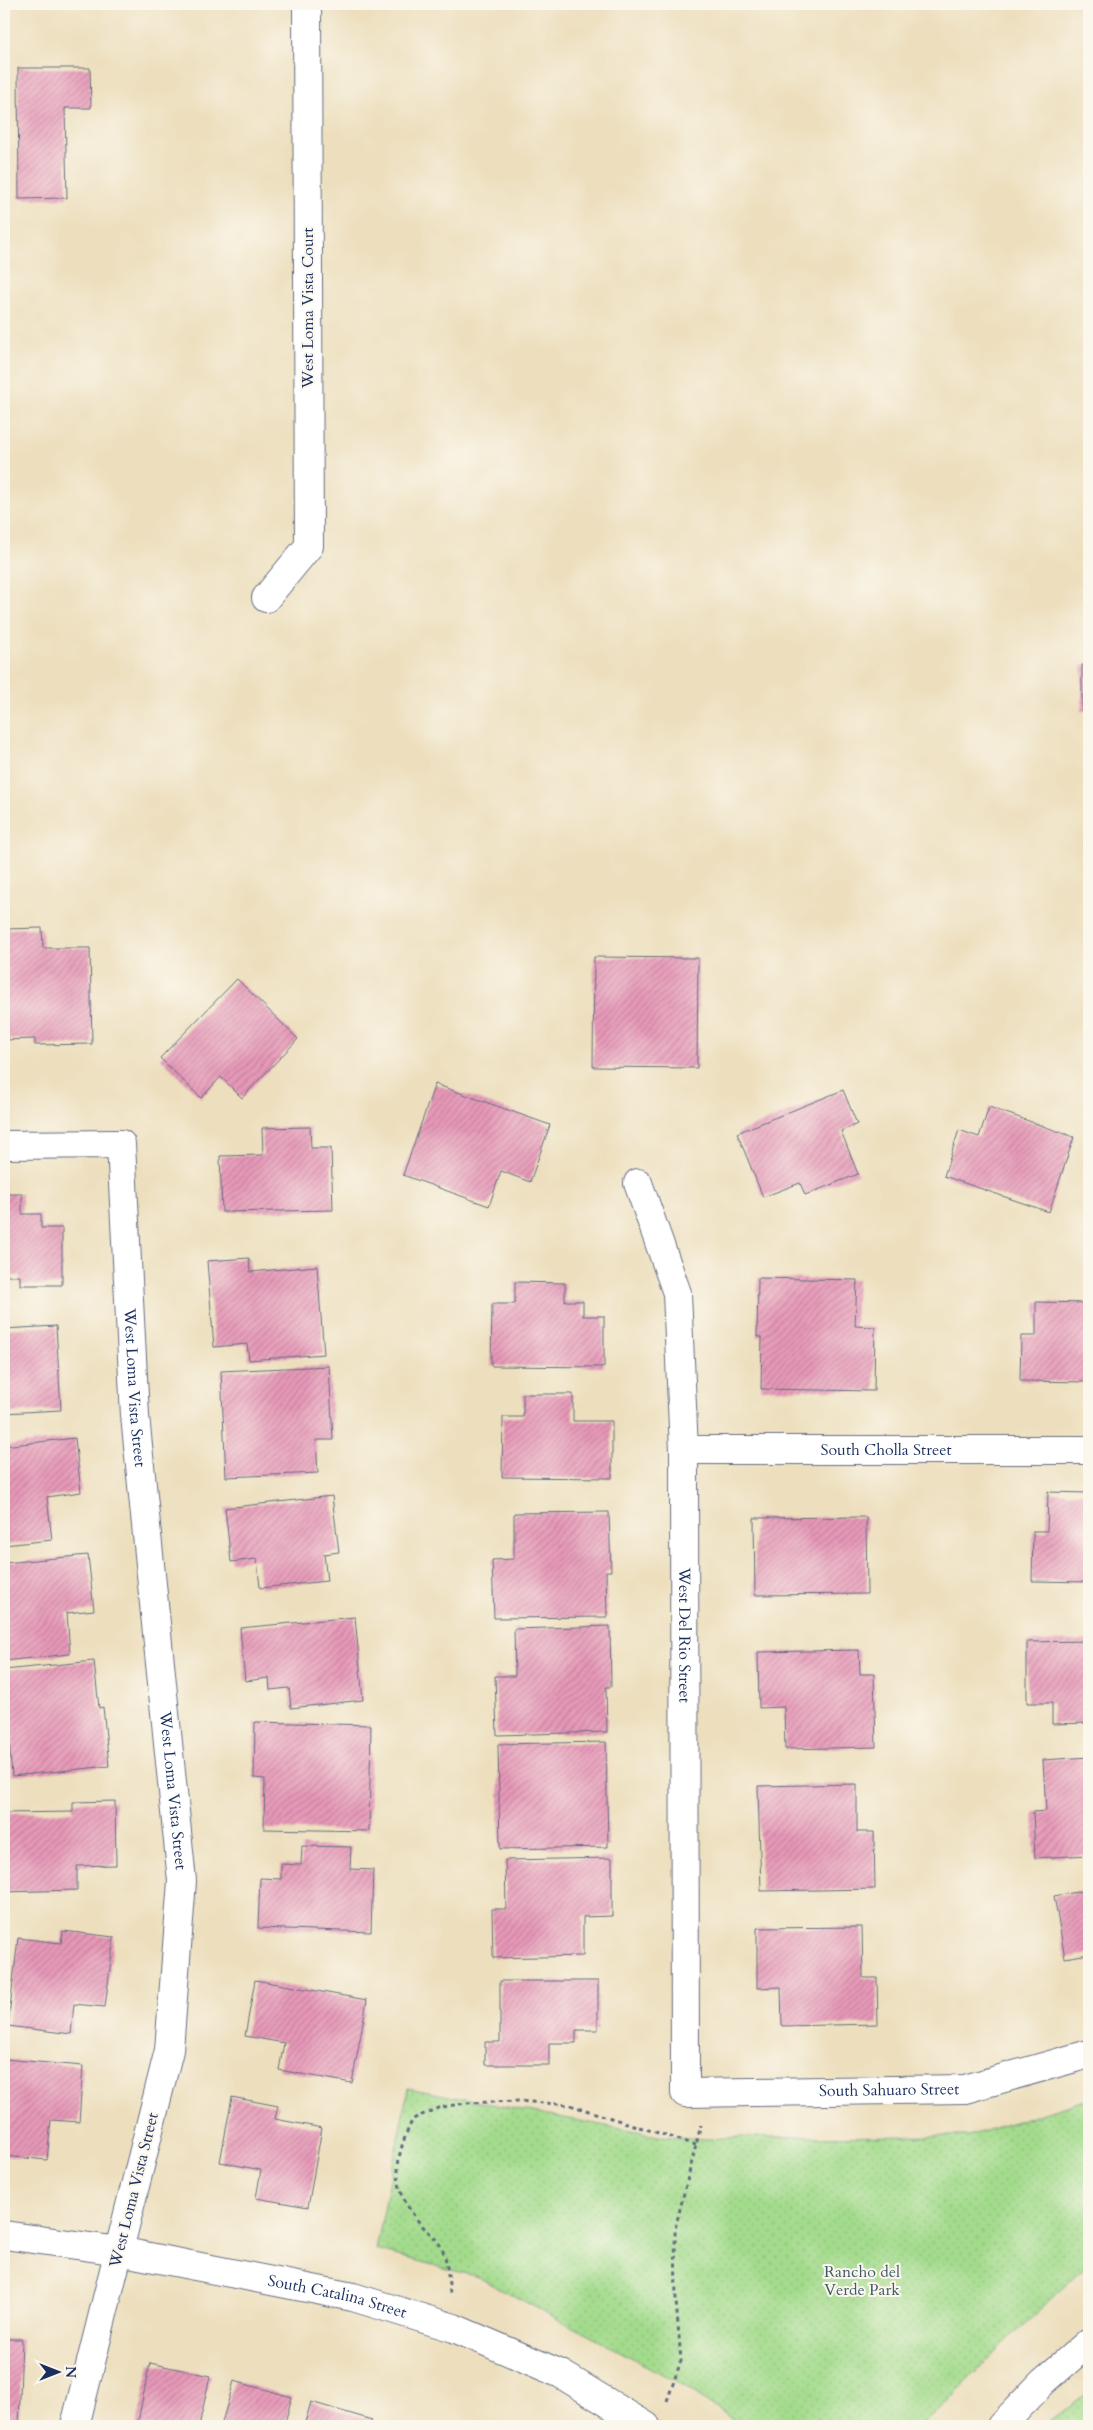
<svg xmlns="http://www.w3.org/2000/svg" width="1093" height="2430" viewBox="0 0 1093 2430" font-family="Cardo,serif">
  <defs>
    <pattern id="park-dots" width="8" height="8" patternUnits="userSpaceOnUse" patternTransform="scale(1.25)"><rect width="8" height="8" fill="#a3db8c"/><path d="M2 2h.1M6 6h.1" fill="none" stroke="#8cbc7b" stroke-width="1.8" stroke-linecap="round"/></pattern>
    <pattern id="building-hatch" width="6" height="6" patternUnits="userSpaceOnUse" patternTransform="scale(1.25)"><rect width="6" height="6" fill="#e899b8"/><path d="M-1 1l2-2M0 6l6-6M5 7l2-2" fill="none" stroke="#bb7d99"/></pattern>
  </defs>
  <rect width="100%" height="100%" fill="#fbf7ec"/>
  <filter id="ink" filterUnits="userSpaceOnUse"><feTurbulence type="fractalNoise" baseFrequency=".02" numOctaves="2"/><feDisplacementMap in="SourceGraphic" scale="10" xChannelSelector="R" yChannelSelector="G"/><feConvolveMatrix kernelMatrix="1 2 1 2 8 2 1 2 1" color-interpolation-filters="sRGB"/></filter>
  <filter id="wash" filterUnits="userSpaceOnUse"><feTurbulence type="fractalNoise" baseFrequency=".0096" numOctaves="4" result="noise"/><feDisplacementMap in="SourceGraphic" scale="20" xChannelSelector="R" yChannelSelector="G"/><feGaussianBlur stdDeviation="1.12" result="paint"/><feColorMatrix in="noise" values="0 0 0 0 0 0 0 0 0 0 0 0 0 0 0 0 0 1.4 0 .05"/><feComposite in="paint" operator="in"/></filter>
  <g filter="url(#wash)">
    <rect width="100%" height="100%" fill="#eddfbe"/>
    <path fill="url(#park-dots)" stroke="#5f8575" d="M408 2088 658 2136 708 2139 740 2137 968 2136 1089 2099V2263L1020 2328 922 2426H741L685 2386 478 2277 376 2250Z
      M1089 2393V2426H1045L1048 2422Z"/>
    <g id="blocks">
      <path fill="url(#building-hatch)" d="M18 68H90L91 108H65L67 198 19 199Z
        M1082 665H1089V711H1082Z
        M42 928 43 948H90L92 1044 35 1045V1039L4 1040V929Z
        M594 957 698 958 697 1068 593 1067Z
        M237 979 298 1039 242 1098 221 1077 201 1098 160 1058Z
        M435 1084 550 1125 530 1182 501 1171 489 1206 403 1175Z
        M843 1090 857 1124 841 1131 858 1174 805 1195 800 1183 763 1197 737 1133Z
        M989 1107 1074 1137 1049 1212 944 1176 959 1130 979 1137Z
        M310 1127 311 1148H331L333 1210 222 1212 220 1156 263 1155 262 1128Z
        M4 1194H22V1214H41V1228H62V1285H20V1276H4Z
        M249 1258 250 1272 317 1266 324 1354 249 1360 247 1344 214 1347 207 1261Z
        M758 1278 857 1280 855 1326 875 1327 874 1391 761 1389 762 1337H757Z
        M515 1282 565 1283V1301H583V1316H604V1367L491 1366 492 1304H515Z
        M1036 1302 1089 1303V1382L1020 1381 1021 1336H1036Z
        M56 1326 61 1410 4 1413V1329Z
        M329 1366 333 1440H316L318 1473 226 1477 221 1371Z
        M523 1394H573V1421H612V1478L502 1477 503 1417H523Z
        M75 1438 81 1492 47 1497 52 1540 4 1545V1446Z
        M1048 1492 1089 1493V1582L1032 1581 1033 1531H1047Z
        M332 1496 339 1552 324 1554 327 1581 260 1588 257 1559 231 1562 225 1508Z
        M609 1512 611 1571H606L607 1617 494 1618 492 1560 514 1559V1513Z
        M866 1517 867 1594 755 1595 754 1518Z
        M88 1555 94 1610 67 1613 70 1654 4 1661V1563Z
        M355 1617 363 1700 291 1708 289 1688 270 1690 269 1678 245 1681 240 1628Z
        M610 1626 611 1687H606L607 1732 497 1735 495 1676H515L514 1629Z
        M1089 1641V1723L1052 1724V1703H1027V1642Z
        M859 1650 860 1674H874L876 1747 785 1749 784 1707 759 1708 758 1652Z
        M94 1661 99 1708 103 1707 109 1766 12 1776 8 1728 4 1729V1670Z
        M255 1722 371 1725 369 1831 264 1829 265 1779 254 1778Z
        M606 1742 608 1847 500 1849 498 1744Z
        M1089 1757V1855L1035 1858 1033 1812 1046 1811 1043 1760Z
        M857 1784V1832H874L875 1889 761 1891 758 1786Z
        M115 1801 116 1865 77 1866V1890L4 1892V1813L73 1812V1802Z
        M302 1846 351 1847 350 1869 373 1870 371 1932 258 1928 260 1878 281 1879V1864L301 1865Z
        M612 1858V1916L583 1917V1956L493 1958 492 1909H506L505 1860Z
        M1089 1890V1954L1065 1958 1054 1896Z
        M862 1927 863 1978H877L878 2024 782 2026 781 1987 757 1988V1928Z
        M63 1931 114 1937 105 2007 74 2004 71 2034 8 2026 18 1938 61 1943Z
        M255 1980 367 2000 352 2083 279 2070 284 2043 245 2036Z
        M500 1981H598V2030H576V2043H549V2065H485V2042H500Z
        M4 2059 83 2066 79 2122 51 2120 47 2160 4 2156Z
        M232 2097 278 2106 275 2119 322 2128 308 2207 256 2198 261 2170 220 2162Z
        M4 2339H22L19 2426H4Z
        M150 2363 210 2376 199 2426H137Z
        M234 2381 292 2397 284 2426H221Z
        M311 2402 372 2420 370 2426H304Z"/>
    </g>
  </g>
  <g filter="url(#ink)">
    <use href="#blocks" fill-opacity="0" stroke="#646d80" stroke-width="1"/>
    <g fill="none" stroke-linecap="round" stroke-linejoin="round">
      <g stroke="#646d80" stroke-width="30">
        <g id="minor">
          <path d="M266 598 309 546 307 4"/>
          <path id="s1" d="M4 1145 121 1144 135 1416 182 1881 169 2050 75 2426"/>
          <path id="s2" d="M638 1183 677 1293 684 1450 685 2093 965 2089 1089 2054"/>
          <path id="s3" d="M684 1450H1089"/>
        </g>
      </g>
      <g stroke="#646d80" stroke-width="30">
        <g id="tertiary">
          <path id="s4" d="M4 2235 119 2251 353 2297 454 2328 561 2374 646 2426"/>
          <path d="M1001 2426 1043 2382 1089 2342"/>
        </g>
      </g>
      <path stroke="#646d80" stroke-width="3" stroke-dasharray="4 4" stroke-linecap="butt" d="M450 2293C448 2280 448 2263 443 2251 438 2238 427 2232 419 2222 390 2188 394 2157 413 2119L438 2108 465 2103 518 2101 570 2105 696 2145
        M667 2401 681 2361 676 2301 675 2229 701 2125"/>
      <use href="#minor" stroke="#fff" stroke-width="28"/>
      <use href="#tertiary" stroke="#fff" stroke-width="28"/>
    </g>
  </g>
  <g text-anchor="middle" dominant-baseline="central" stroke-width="4" stroke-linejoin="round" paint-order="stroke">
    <g font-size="16" fill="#1b2f5e" stroke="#fbf7ec">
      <text transform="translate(308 308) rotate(-90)">West Loma Vista Court</text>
      <text stroke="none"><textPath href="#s1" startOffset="361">West Loma Vista Street</textPath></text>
      <text stroke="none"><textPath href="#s3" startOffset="202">South Cholla Street</textPath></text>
      <text stroke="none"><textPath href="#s2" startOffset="459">West Del Rio Street</textPath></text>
      <text stroke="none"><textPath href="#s1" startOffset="766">West Loma Vista Street</textPath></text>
      <text stroke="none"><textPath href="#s2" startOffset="1121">South Sahuaro Street</textPath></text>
      <text transform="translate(134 2190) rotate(-76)">West Loma Vista Street</text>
      <text stroke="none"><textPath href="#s4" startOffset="339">South Catalina Street</textPath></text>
    </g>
    <g font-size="16" fill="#3d5a6a" stroke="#fbf7ec">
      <text x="862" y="2272">Rancho del<tspan x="862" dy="18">Verde Park</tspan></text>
    </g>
  </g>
  <rect width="1093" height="2430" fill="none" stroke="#fbf7ec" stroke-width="20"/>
  <g transform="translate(58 2372) rotate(90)" stroke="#fbf7ec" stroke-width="4" paint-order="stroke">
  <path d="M0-4L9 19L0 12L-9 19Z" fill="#1b2f5e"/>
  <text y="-8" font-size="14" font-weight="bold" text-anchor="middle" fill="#1b2f5e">N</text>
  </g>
</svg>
